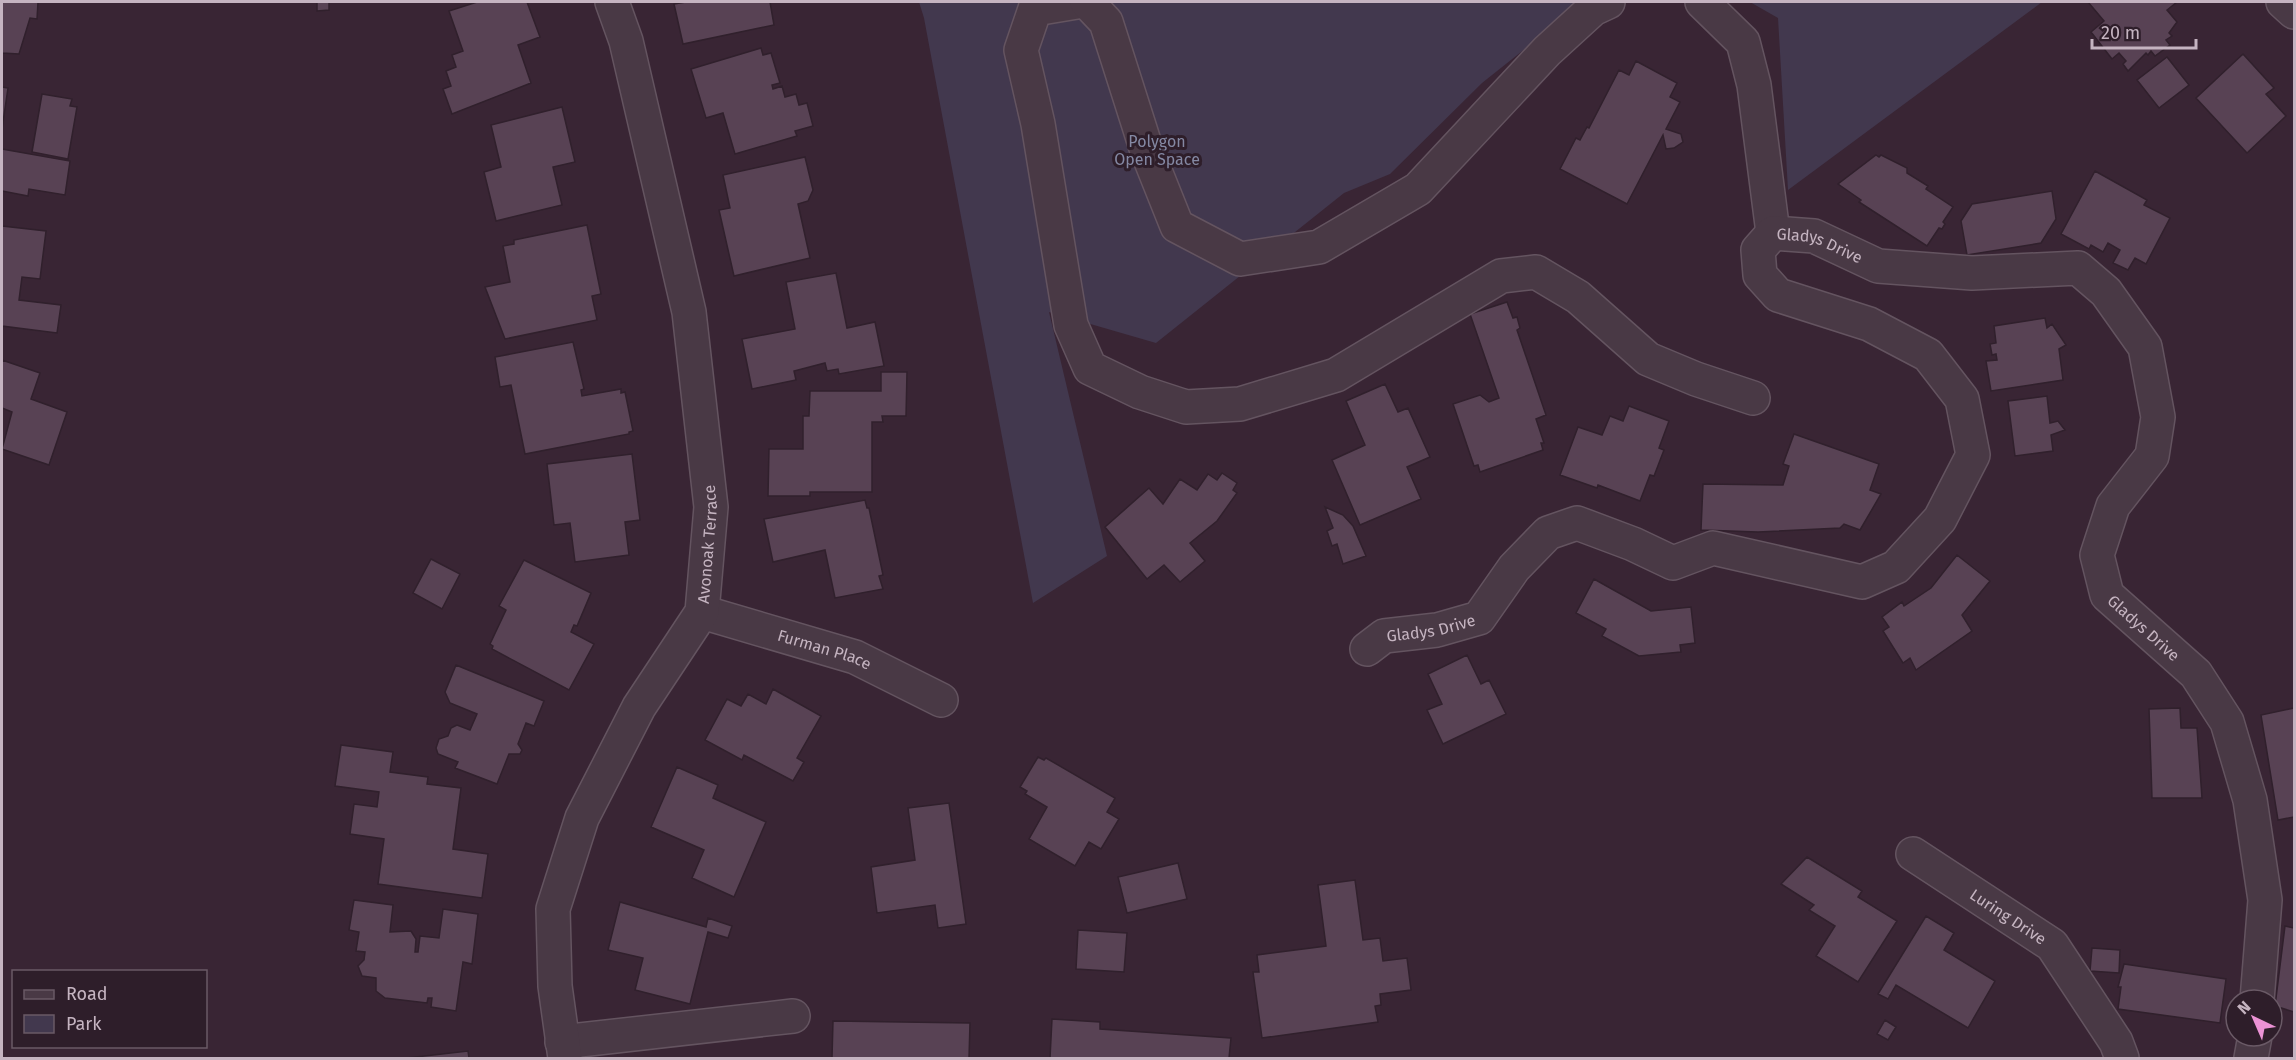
<svg xmlns="http://www.w3.org/2000/svg" width="2296" height="1060" viewBox="0 0 2296 1060" font-family="'Fira Sans',sans-serif">
  <rect width="100%" height="100%" fill="#392534"/>
  <path fill="#42384e" d="M919 2H1584L1482 83 1390 174 1344 193 1156 343 1049 312 1107 556 1033 603 924 18Z
    M1750 2H2042L1788 190 1778 18Z"/>
  <path fill="#584254" stroke="#30202c" stroke-width="1.5" d="M2 2H38L37 19 30 18 19 54 2 53Z
    M317 2H329V10L317 11Z
    M477 2H527L540 37 518 45 531 83 452 114 443 89 451 86 446 71 456 67 452 55 463 51 449 11Z
    M686 2H770L774 25 683 44 674 4Z
    M2088 2H2177L2167 10 2177 22 2169 33 2172 36 2166 40 2170 45 2155 56 2151 51 2148 55 2146 53 2128 71 2123 64 2126 61 2119 53 2112 59 2091 32 2104 21Z
    M761 48 763 55 771 53 780 83 772 85 773 89 782 86 785 97 796 94 799 105 807 103 813 126 795 131 797 136 735 154 723 113 706 118 691 69Z
    M2243 54 2274 88 2266 94 2286 116 2247 153 2196 98Z
    M2167 57 2189 85 2159 108 2137 80Z
    M1636 61 1677 83 1670 97 1680 102 1666 129 1681 134 1683 142 1674 148 1666 149 1663 135 1627 204 1560 169 1576 138 1580 140 1587 127 1589 128 1619 70 1629 75Z
    M2 87 8 88 2 129Z
    M42 94 72 99 70 106 77 107 68 159 32 152Z
    M562 107 575 162 553 167 562 205 496 221 484 172 501 167 491 125Z
    M2 149 70 161 65 195 29 189 28 196 2 191Z
    M1876 155 1879 157 1881 155 1907 168V173L1928 186 1926 189 1953 207 1943 222 1945 224 1942 229 1939 228 1927 246 1859 202 1861 200 1838 184Z
    M805 157 813 190 808 201 798 204 810 258 734 276 719 210 730 208 723 175Z
    M2095 171 2147 200 2144 205 2170 218 2146 264 2135 258 2128 270 2113 263 2120 250 2108 243 2103 252 2091 245 2089 249 2061 234Z
    M2052 191 2056 219 2041 243 1967 255 1961 221 1972 204Z
    M587 225 601 294 592 296 597 320 505 339 485 287 510 282 503 246 514 244V240Z
    M2 226 46 231 40 279 22 277 19 300 61 305 57 333 2 326Z
    M836 273 847 328 875 322 884 366 839 374 838 369 827 371 825 363 794 371 796 380 752 389 742 339 795 329 786 282Z
    M1507 302 1513 318 1517 317 1520 328 1517 330 1546 415 1536 419 1544 443H1541L1543 450 1480 472 1478 465 1474 466 1453 404 1480 395 1489 402 1499 398 1470 314Z
    M2045 318 2047 328 2052 324 2066 345 2059 349 2063 380 1991 391 1986 361 1997 360 1996 354 1992 355 1990 344 1996 343 1994 326Z
    M573 342 584 389 581 390 582 396 621 389V393L625 392 633 431 629 432V434L525 454 511 385 500 387 495 357Z
    M2 360 40 373 31 399 67 412 49 465 2 449 12 412 2 408Z
    M881 372H907L906 416H882L883 422H872V492H810V496H768L769 449H803V416H809L810 391H881Z
    M1385 384 1398 412 1408 408 1430 457 1407 467 1421 499 1360 525 1332 460 1365 445 1346 401Z
    M2047 396 2050 423 2058 421 2065 430 2051 435 2053 451 2015 456 2008 401Z
    M1629 406 1669 421 1659 448 1664 450 1654 476 1650 475 1640 501 1598 485 1597 488 1560 475 1578 427 1602 435 1610 416 1623 421Z
    M1794 434 1879 464 1870 490 1881 494 1860 530 1844 524 1840 528 1758 532 1701 530 1703 484 1783 485 1789 466 1783 464Z
    M632 454 640 520 625 522 629 555 575 562 570 523 554 525 547 464Z
    M1222 473 1237 483 1233 490 1237 493 1217 521 1190 543 1205 561 1180 582 1164 565 1147 579 1105 527 1149 488 1163 504 1180 479 1197 490 1208 474 1217 480Z
    M865 500 867 508H869L883 575 879 576 883 589 835 598 825 550 773 562 764 519Z
    M1325 507 1343 515 1353 526 1366 556 1343 564 1337 544 1332 546 1327 531 1333 528Z
    M1957 555 1990 581 1962 615 1972 631 1916 670 1910 658 1903 663 1883 631 1889 627 1882 617 1902 602 1904 606 1931 588Z
    M431 559 460 574 442 609 413 593Z
    M524 560 591 593 577 626 574 625 571 632 594 644 569 690 492 649 493 646 490 644 506 610 499 606Z
    M1594 579 1651 611 1691 607 1695 643 1680 645 1681 652 1639 656 1602 636 1606 629 1576 613Z
    M1467 655 1481 684 1489 680 1506 714 1443 744 1427 710 1442 704 1428 674Z
    M456 665 544 701 534 726 526 723 518 744 522 750 520 754H509L497 784 455 768 458 762 438 754 436 748 439 739 448 736 451 728 457 725 470 730 477 714 450 703 445 692Z
    M773 689 821 716 797 758 804 762 793 781 744 755 742 760 705 740 727 699 741 706 748 694 766 704Z
    M2180 708 2181 728H2197L2202 798H2152L2149 709Z
    M2294 708V817L2278 820 2261 715Z
    M341 745 393 752 390 772 428 777 427 784 461 788 453 849 488 854 482 898 378 884 384 839 350 834 354 804 377 807 379 792 335 786Z
    M1038 757 1044 760 1046 758 1115 798 1107 812 1119 819 1101 849 1089 842 1075 866 1029 839 1047 807 1025 794 1027 791 1020 787Z
    M677 767 718 785 713 798 766 822 734 897 692 878 704 850 651 827Z
    M949 803 966 924 938 928 935 905 877 913 871 867 915 860 908 808Z
    M1807 857 1862 891 1858 897 1897 921 1858 982 1816 956 1835 926 1809 910 1814 905 1781 884Z
    M1178 863 1187 899 1127 913 1118 877Z
    M1355 880 1363 940 1380 938 1383 961 1407 958 1411 990 1380 994 1381 1005 1375 1006 1378 1022 1262 1038 1253 972H1259L1257 955 1326 946 1318 885Z
    M354 900 393 905 390 932 411 931 416 939 415 952H418L420 936 439 938 443 909 478 914 472 964 463 962 456 1011 431 1007 432 998H428L427 1003 385 998 376 991V978L362 976 358 966 364 960 365 952 356 951 359 932 349 930Z
    M620 902 706 927 708 918 732 926 728 938 708 932 690 1004 635 990 643 958 608 950Z
    M1926 916 1954 933 1944 950 1995 981 1968 1028 1896 985 1888 999 1878 994Z
    M2285 926 2294 928V1012L2275 1006Z
    M1078 930 1127 933 1124 972 1076 969Z
    M2092 948 2120 950 2119 973 2090 971Z
    M2124 964 2226 979 2220 1023 2118 1009 2121 987H2118Z
    M1052 1019 1100 1022V1029L1231 1038 1229 1058H1050Z
    M1885 1020 1896 1027 1888 1040 1877 1034Z
    M833 1021 970 1023 969 1058H832Z
    M468 1051 469 1058H407Z"/>
  <g fill="none" stroke-linecap="round" stroke-linejoin="round">
    <g stroke="#645460" stroke-width="36">
      <g id="minor">
        <path d="M1077 2 1035 9 1021 50 1038 124 1071 325 1090 368 1140 392 1186 407 1240 404 1336 375 1501 276 1536 272 1578 297 1648 359 1696 379 1753 398"/>
        <path d="M1087 2 1106 22 1147 151 1177 226 1240 259 1319 247 1418 189 1547 51 1593 9 1608 2"/>
        <path d="M1702 2 1743 42 1754 85 1773 233"/>
        <path d="M2283 2 2294 12"/>
        <path id="s1" d="M702 612 855 657 941 700"/>
        <path id="s2" d="M1367 649 1384 636 1437 630 1479 618 1514 568 1548 533 1577 523 1633 544 1673 563 1713 548 1862 582 1896 567 1940 519 1973 455 1962 399 1928 355 1869 324 1778 295 1760 275 1758 250 1773 233 1814 236 1878 266 1972 273 2078 268 2106 292 2145 347 2158 417 2152 456 2113 506 2097 555 2107 595 2196 674 2227 722 2250 800 2265 900 2257 1000"/>
        <path id="s3" d="M1913 854 2052 945 2116 1042 2122 1058"/>
        <path d="M562 1042 793 1016"/>
        <path id="s4" d="M565 1058 555 986 553 909 582 818 639 707 702 612 711 507 689 312 626 41 612 2"/>
        <path d="M2251 1058 2255 1036"/>
      </g>
    </g>
    <use href="#minor" stroke="#493945" stroke-width="33"/>
  </g>
  <g text-anchor="middle" dominant-baseline="central" stroke-width="6" stroke-linejoin="round" paint-order="stroke">
    <g font-size="16" fill="#8488a3" stroke="#2e1e2a">
      <text x="1157" y="141">Polygon<tspan x="1157" dy="18">Open Space</tspan></text>
    </g>
    <g font-size="16" fill="#c5b4c1" stroke="#2e1e2a">
      <text stroke="none"><textPath href="#s2" startOffset="1131">Gladys Drive</textPath></text>
      <text stroke="none"><textPath href="#s4" startOffset="552">Avonoak Terrace</textPath></text>
      <text stroke="none"><textPath href="#s2" startOffset="1815">Gladys Drive</textPath></text>
      <text stroke="none"><textPath href="#s2" startOffset="69">Gladys Drive</textPath></text>
      <text stroke="none"><textPath href="#s1" startOffset="128">Furman Place</textPath></text>
      <text stroke="none"><textPath href="#s3" startOffset="114">Luring Drive</textPath></text>
    </g>
  </g>
  <rect width="2296" height="1060" fill="none" stroke="#c5b4c1" stroke-width="6"/>
  <rect x="12" y="970" width="195" height="78" fill="#2e1e2a" stroke="#6a5a66" stroke-width="1.5"/>
  <rect x="24" y="990" width="30" height="9" fill="#493945" stroke="#6a5a66" stroke-width="1.5"/>
  <text x="66" y="1000" font-size="18" fill="#c5b4c1">Road</text>
  <rect x="24" y="1015" width="30" height="18" fill="#42384e" stroke="#6a5a66" stroke-width="1.5"/>
  <text x="66" y="1030" font-size="18" fill="#c5b4c1">Park</text>
  <g transform="translate(2254 1018) rotate(316)"><circle r="28" fill="#2e1e2a" stroke="#6a5a66" stroke-width="1.5"/>
  <path d="M0-4.5L10 22L0 15L-10 22Z" fill="#eb92d5"/>
  <text y="-9" font-size="16" font-weight="bold" text-anchor="middle" fill="#c5b4c1">N</text>
  </g>
  <path d="M2092 39v9h104v-9" fill="none" stroke="#c5b4c1" stroke-width="3"/>
  <text x="2101" y="39" font-size="18" fill="#c5b4c1" stroke="#2e1e2a" stroke-width="4.5" paint-order="stroke">20 m</text>
</svg>
